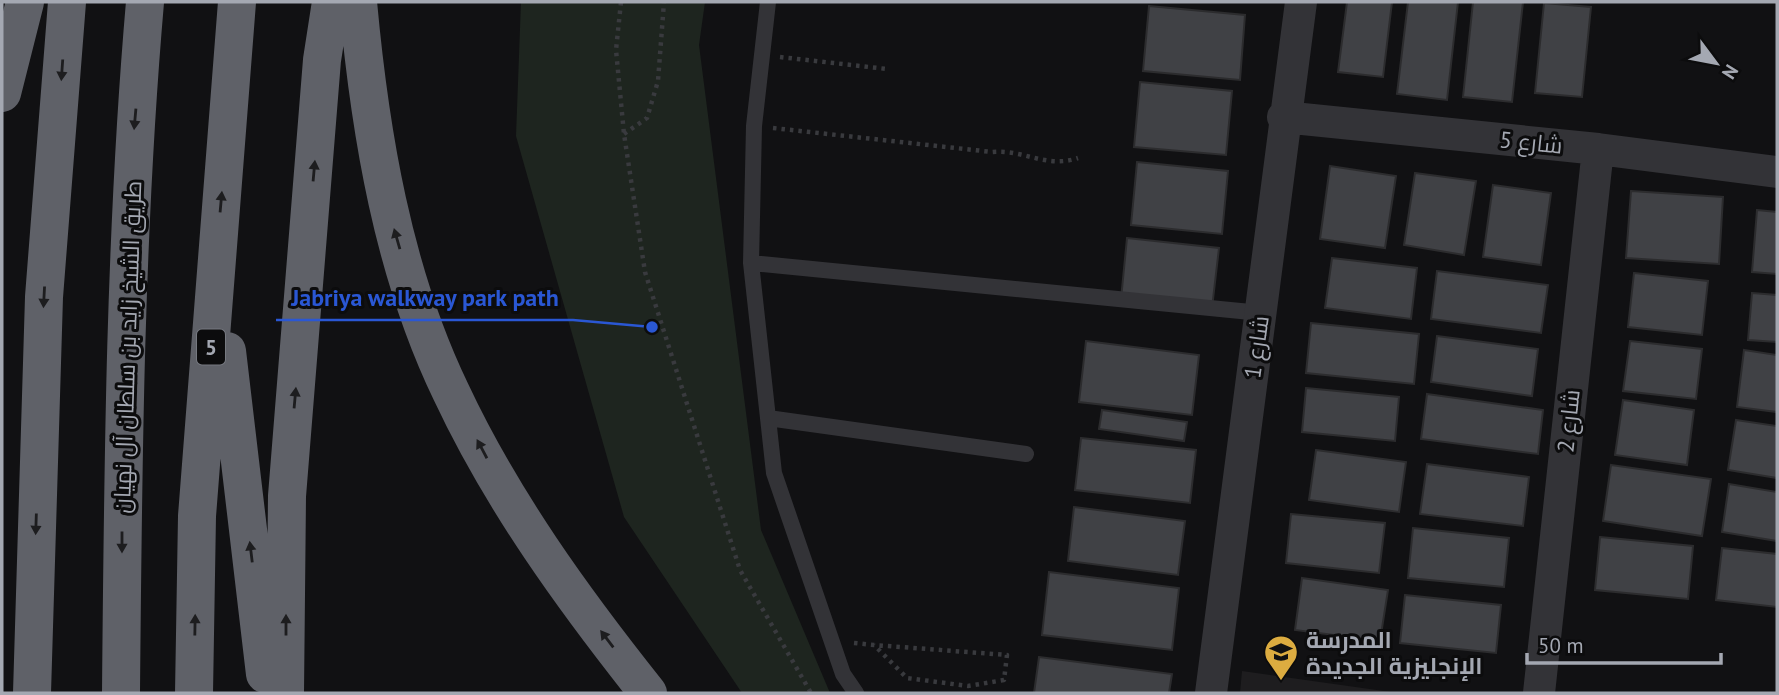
<svg xmlns="http://www.w3.org/2000/svg" width="1779" height="695" viewBox="0 0 1779 695" font-family="'PT Sans',Cairo,sans-serif">
  <rect width="100%" height="100%" fill="#111113"/>
  <path fill="#1e1d1f" d="M1242 671 1398 693H1240Z"/>
  <path fill="#1e251f" d="M521 2H705L699 45 761 530 830 693H742L624 517 516 136Z"/>
  <path fill="#404145" stroke="#2c2c2e" stroke-width="2" d="M1347 2H1392L1383 77 1338 72Z
    M1408 2H1458L1447 100 1397 94Z
    M1473 2H1523L1512 102 1463 97Z
    M1544 3 1591 7 1582 97 1535 93Z
    M1149 6 1245 15 1240 80 1143 71Z
    M1140 82 1232 91 1226 155 1134 147Z
    M1137 162 1228 171 1222 234 1131 225Z
    M1330 166 1396 176 1385 248 1320 239Z
    M1415 173 1476 181 1464 255 1404 245Z
    M1493 185 1551 193 1541 265 1483 257Z
    M1631 191 1723 197 1719 264 1626 258Z
    M1757 210 1777 212V274L1752 272Z
    M1127 238 1219 248 1212 308 1121 299Z
    M1332 258 1417 268 1411 319 1325 308Z
    M1437 271 1548 285 1541 333 1431 319Z
    M1634 273 1708 281 1702 335 1628 327Z
    M1752 293 1777 295V342L1748 340Z
    M1311 323 1419 334 1414 384 1306 373Z
    M1437 336 1538 349 1532 396 1431 382Z
    M1086 341 1199 355 1192 415 1079 402Z
    M1630 341 1702 349 1696 399 1623 391Z
    M1744 350 1777 355V412L1737 407Z
    M1306 388 1399 397 1395 441 1302 432Z
    M1427 394 1543 410 1538 454 1421 439Z
    M1623 400 1694 410 1687 465 1615 455Z
    M1102 410 1187 422 1184 441 1099 429Z
    M1736 420 1777 426V478L1728 470Z
    M1081 438 1196 450 1190 503 1075 490Z
    M1316 450 1406 462 1399 512 1309 500Z
    M1427 464 1529 477 1523 526 1420 514Z
    M1611 465 1711 479 1702 536 1603 521Z
    M1729 484 1777 492V541L1722 532Z
    M1074 507 1185 521 1178 575 1068 561Z
    M1291 514 1385 523 1379 573 1286 563Z
    M1413 528 1509 538 1504 587 1408 578Z
    M1600 537 1693 546 1688 599 1595 590Z
    M1722 548 1777 554V607L1716 600Z
    M1049 572 1179 588 1172 650 1042 635Z
    M1302 578 1388 590 1380 641 1295 630Z
    M1405 595 1501 605 1496 653 1400 643Z
    M1039 657 1172 674 1169 693H1034Z"/>
  <g fill="none" stroke-linecap="round" stroke-linejoin="round">
    <path stroke="#393a3e" stroke-width="4.5" stroke-dasharray="3.5 5" stroke-linecap="butt" d="M621 2 616 50 624 134 645 272 740 570 811 693
      M780 57 887 69
      M773 128 992 152C1024 149 1046 169 1078 158
      M624 134 647 118 658 81 664 2
      M854 643 874 645 1007 655 1004 680 968 686 907 678 874 645"/>
    <path stroke="#333337" stroke-width="16" d="M768 2 754 126 751 263 768 418 774 473 843 674 856 693
      M751 263 1261 313
      M768 418 1026 454"/>
    <path stroke="#333337" stroke-width="32" d="M1283 117 1598 149 1777 172
      M1211 693 1301 2
      M1539 693 1598 149"/>
    <path stroke="#5f6168" stroke-width="38" d="M358 2C370 133 393 272 451 392 502 501 574 600 648 693
      M2 93 25 2
      M227 351 265 674
      M32 693 44 297 67 2
      M121 693C123 462 125 232 145 2
      M194 693 197 516 237 2
      M285 693 287 496 322 60 331 2"/>
  </g>
  <defs><path id="oneway-solid" d="M-6-.8H1V-3.2L6.5 0L1 3.2V.8H-6Z" transform="scale(1.75)"/></defs>
  <g fill="#1d1d1f">
    <use href="#oneway-solid" transform="translate(62 70) rotate(94)"/>
    <use href="#oneway-solid" transform="translate(135 119) rotate(95)"/>
    <use href="#oneway-solid" transform="translate(314 171) rotate(-85)"/>
    <use href="#oneway-solid" transform="translate(221 202) rotate(-85)"/>
    <use href="#oneway-solid" transform="translate(397 239) rotate(-106)"/>
    <use href="#oneway-solid" transform="translate(44 297) rotate(93)"/>
    <use href="#oneway-solid" transform="translate(295 398) rotate(-85)"/>
    <use href="#oneway-solid" transform="translate(482 449) rotate(-118)"/>
    <use href="#oneway-solid" transform="translate(36 524) rotate(92)"/>
    <use href="#oneway-solid" transform="translate(122 542) rotate(90)"/>
    <use href="#oneway-solid" transform="translate(251 552) rotate(-97)"/>
    <use href="#oneway-solid" transform="translate(195 625) rotate(-89)"/>
    <use href="#oneway-solid" transform="translate(286 625) rotate(-90)"/>
    <use href="#oneway-solid" transform="translate(607 639) rotate(-127)"/>
  </g>
  <defs>
    <g id="school-pin" transform="scale(1.75)"><path d="M0 17L-7.5 6A9.5 9.5 0 1 1 7.5 6Z" fill="#dcac40" stroke="#0c0c0d"/><path d="M0-5L7-2L0 1L-7-2ZM-4 1L0 2.5L4 1V4Q0 6-4 4Z" fill="#111"/></g>
  </defs>
  <g fill-rule="evenodd">
    <use href="#school-pin" x="1281" y="652"/>
  </g>
  <g text-anchor="middle" dominant-baseline="central" stroke-width="6" stroke-linejoin="round" paint-order="stroke">
    <rect fill="#0c0c0d" stroke="#767980" stroke-width="2" x="197" y="329.5" width="28" height="35" rx="5"/>
    <g font-size="21" font-weight="bold" fill="#a4a8b2">
      <text x="211" y="347">5</text>
    </g>
    <g font-size="23" fill="#a4a8b2" stroke="#0c0c0d">
      <text transform="translate(1531 142) rotate(6)">شارع 5</text>
      <text transform="translate(127 347) rotate(-88)">طريق الشيخ زايد بن سلطان آل نهيان</text>
      <text transform="translate(1256 347) rotate(-82)">شارع 1</text>
      <text transform="translate(1568 421) rotate(-84)">شارع 2</text>
    </g>
    <g font-size="23" font-weight="bold" fill="#a4a8b2" stroke="#0c0c0d" text-anchor="start">
      <text x="1306" y="639">المدرسة<tspan x="1306" dy="26">الإنجليزية الجديدة</tspan></text>
    </g>
  </g>
  <path fill="none" stroke="#2a57d4" stroke-width="2.5" d="M652 327L573 320H276"/>
  <circle fill="#2a57d4" stroke="#0c0c0d" stroke-width="2.5" cx="652" cy="327" r="7"/>
  <g font-size="24" text-anchor="middle" font-weight="bold" fill="#2a57d4" stroke="#0c0c0d" stroke-width="6" stroke-linejoin="round" paint-order="stroke">
    <text x="425" y="306">Jabriya walkway park path</text>
  </g>
  <rect width="1779" height="695" fill="none" stroke="#a4a8b2" stroke-width="7"/>
  <g transform="translate(1716 63) rotate(122)" stroke="#0c0c0d" stroke-width="5" paint-order="stroke">
  <path d="M0-5L12 26L0 18L-12 26Z" fill="#a4a8b2"/>
  <text y="-10" font-size="19" font-weight="bold" text-anchor="middle" fill="#a4a8b2">N</text>
  </g>
  <path d="M1527 653v10h194v-10" fill="none" stroke="#a4a8b2" stroke-width="3.5"/>
  <text x="1538" y="653" font-size="21" fill="#a4a8b2" stroke="#0c0c0d" stroke-width="5" paint-order="stroke">50 m</text>
</svg>
